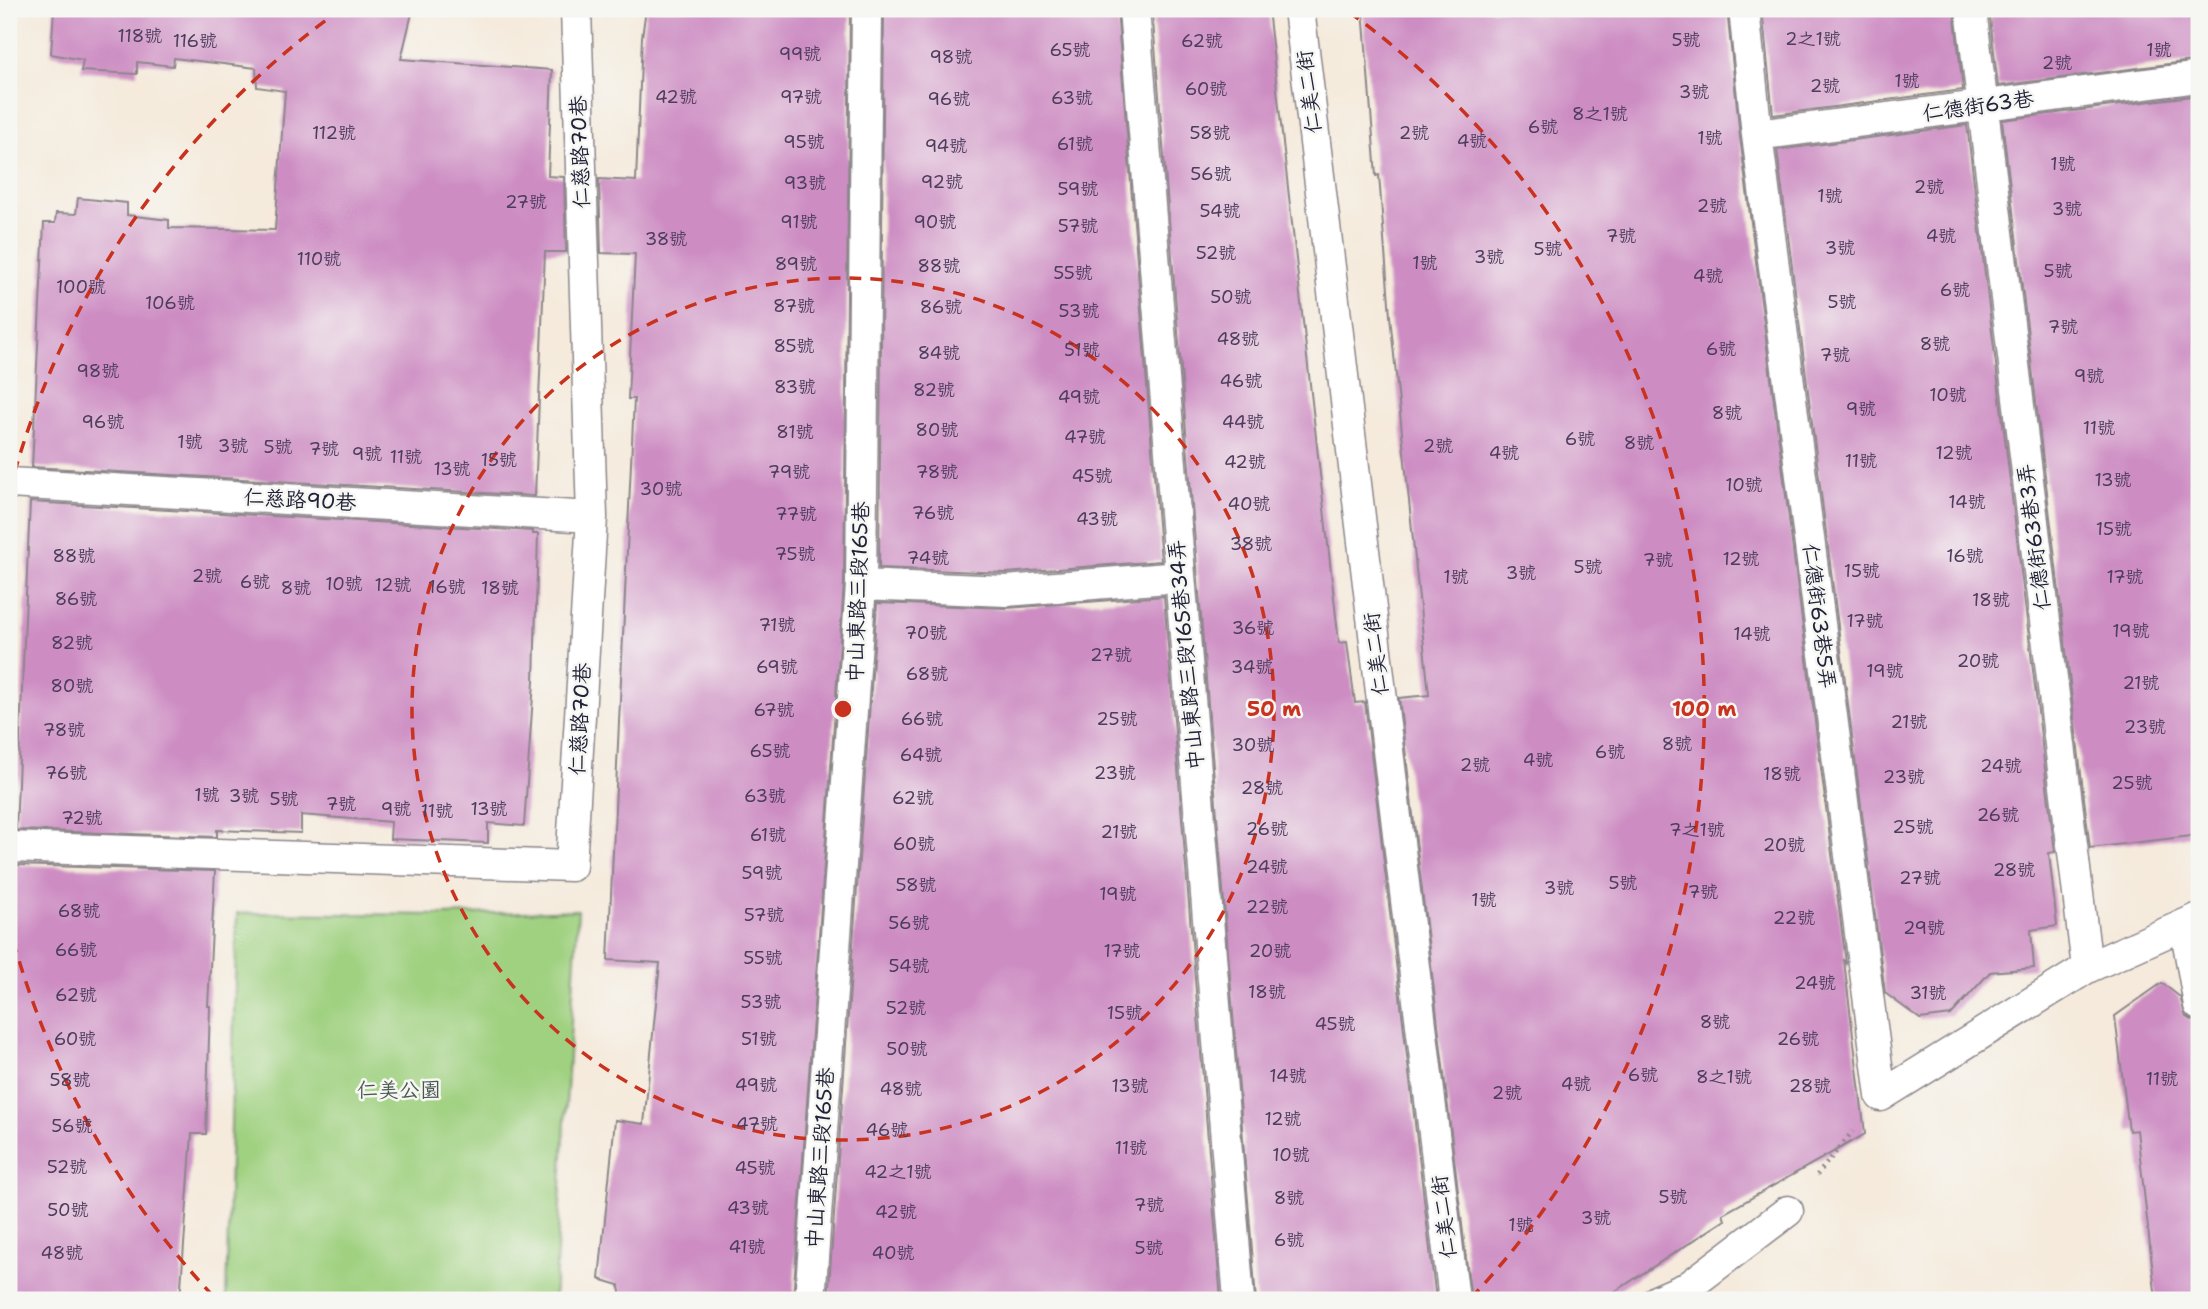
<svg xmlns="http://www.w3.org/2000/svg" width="2208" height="1309" viewBox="0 0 2208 1309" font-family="'Shantell Sans','LXGW WenKai TC',sans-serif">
  <rect width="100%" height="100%" fill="#f6f6f2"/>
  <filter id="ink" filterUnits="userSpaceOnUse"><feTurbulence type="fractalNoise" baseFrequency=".0143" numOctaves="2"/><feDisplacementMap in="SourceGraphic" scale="14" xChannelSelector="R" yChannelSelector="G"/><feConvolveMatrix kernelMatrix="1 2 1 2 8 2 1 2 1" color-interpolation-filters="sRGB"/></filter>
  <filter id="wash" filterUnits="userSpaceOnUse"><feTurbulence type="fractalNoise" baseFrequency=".00686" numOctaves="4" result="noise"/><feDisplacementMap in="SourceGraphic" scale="28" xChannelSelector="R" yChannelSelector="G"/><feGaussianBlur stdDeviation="1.57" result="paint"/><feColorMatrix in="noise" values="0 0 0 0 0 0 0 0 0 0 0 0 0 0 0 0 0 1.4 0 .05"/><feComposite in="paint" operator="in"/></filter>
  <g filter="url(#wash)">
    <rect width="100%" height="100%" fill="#f5eadb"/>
    <path fill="#a0d181" stroke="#617a5e" stroke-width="2" d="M578 910 554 1300H226L237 913 443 915Z"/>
    <g id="blocks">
      <path fill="#cd8dc3" d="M54 9H413L401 59 552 70 548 176 564 177 566 252H545L535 496 32 467 44 223H55L56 213 76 214 78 198 127 203V215L169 220V228L275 230 285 91 257 87 256 68 174 58 173 66 137 62V74L81 71 83 60 51 54Z
        M646 9H850L844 584 793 1300H621L619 1285 599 1279 615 1120 644 1124 660 963 608 960 634 399H628L635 254 601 253 599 179 636 181 642 37Z
        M884 9H1117L1161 561 1006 573 879 568Z
        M1152 9H1268L1339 643 1347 642 1355 703 1365 702 1436 1300H1256Z
        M1363 9H1727L1740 137 1846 963 1844 961 1865 1134 1723 1214 1725 1220 1602 1300H1471L1399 698 1429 695 1390 316 1379 175 1376 176Z
        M1762 9H1954L1963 90 1773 115Z
        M1989 9H2199V60L1998 86Z
        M2199 95V835L2090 848 2002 120Z
        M1967 125 2055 852 2049 853 2057 926 2031 930 2034 968 1990 972 1951 1015 1920 1019 1885 993 1777 150Z
        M30 502 533 531V534H538L534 681 524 826 488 823V843L390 839 391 822 301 815V833L217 830V837L16 830Z
        M1164 596 1221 1300H828L877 603 1007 608Z
        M14 865 215 871 208 1006H210L206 1134H192L180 1300H34L9 1298V965Z
        M2162 983 2180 997 2186 1017 2196 1022 2199 1041V1300H2156L2137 1130 2129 1131 2115 1016Z"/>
    </g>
  </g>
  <g filter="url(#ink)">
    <use href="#blocks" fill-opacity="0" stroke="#8c868b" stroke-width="2"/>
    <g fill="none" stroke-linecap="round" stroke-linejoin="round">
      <g stroke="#8c868b" stroke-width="33">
        <path id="lane" d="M1134 9 1239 1300
          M1299 9 1454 1300
          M1744 9 1757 135 1881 1096 2087 968 2199 918
          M1971 9 2087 968
          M1757 135 2199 77
          M9 483 592 517
          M861 585 1006 591 1180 577
          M9 847 571 866 592 517 576 9
          M2185 926 2199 1005
          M810 1300 861 585 867 9
          M1658 1300 1688 1287 1788 1211"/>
      </g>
      <path stroke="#8c868b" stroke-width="4.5" stroke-dasharray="2 5" stroke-linecap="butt" d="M1817 1175 1853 1131"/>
      <use href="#lane" stroke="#fff" stroke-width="30"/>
    </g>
  </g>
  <g fill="none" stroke="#c8321e" stroke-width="3.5" stroke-dasharray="12 9">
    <circle cx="843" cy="709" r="431"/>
    <path d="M213 1296A861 861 0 0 1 9 925M9 493A861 861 0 0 1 337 12M1349 12A861 861 0 0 1 1473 1296"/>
  </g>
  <g text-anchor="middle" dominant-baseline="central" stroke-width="5" stroke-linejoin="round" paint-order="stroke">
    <g font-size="18" fill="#4d3d5d">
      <text x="140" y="36">118號</text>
      <text x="1813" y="39">2之1號</text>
      <text x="1686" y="40">5號</text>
      <text x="195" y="41">116號</text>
      <text x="1202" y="41">62號</text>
      <text x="1070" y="50">65號</text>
      <text x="2159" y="50">1號</text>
      <text x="800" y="54">99號</text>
      <text x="951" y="57">98號</text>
      <text x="2057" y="63">2號</text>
      <text x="1907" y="81">1號</text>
      <text x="1825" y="86">2號</text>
      <text x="1206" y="89">60號</text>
      <text x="1694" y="92">3號</text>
      <text x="676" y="97">42號</text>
      <text x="801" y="97">97號</text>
      <text x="1072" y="98">63號</text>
      <text x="949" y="99">96號</text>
      <text x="1600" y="114">8之1號</text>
      <text x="1543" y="127">6號</text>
      <text x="334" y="133">112號</text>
      <text x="1210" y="133">58號</text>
      <text x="1414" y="133">2號</text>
      <text x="1710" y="138">1號</text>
      <text x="1472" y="141">4號</text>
      <text x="804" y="142">95號</text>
      <text x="1075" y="144">61號</text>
      <text x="946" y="146">94號</text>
      <text x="2063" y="164">1號</text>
      <text x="1211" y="174">56號</text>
      <text x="942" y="182">92號</text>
      <text x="805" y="183">93號</text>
      <text x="1929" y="187">2號</text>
      <text x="1078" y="189">59號</text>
      <text x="1830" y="196">1號</text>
      <text x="526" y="202">27號</text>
      <text x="1712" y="206">2號</text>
      <text x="2067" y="209">3號</text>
      <text x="1220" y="211">54號</text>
      <text x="799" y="222">91號</text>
      <text x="935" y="222">90號</text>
      <text x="1078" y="226">57號</text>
      <text x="1621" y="236">7號</text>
      <text x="1941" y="236">4號</text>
      <text x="666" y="239">38號</text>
      <text x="1840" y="248">3號</text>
      <text x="1548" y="249">5號</text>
      <text x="1216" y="253">52號</text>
      <text x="1489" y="257">3號</text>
      <text x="319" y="259">110號</text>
      <text x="1425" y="263">1號</text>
      <text x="796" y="264">89號</text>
      <text x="939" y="266">88號</text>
      <text x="2058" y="271">5號</text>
      <text x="1073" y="273">55號</text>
      <text x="1708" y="276">4號</text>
      <text x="81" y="287">100號</text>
      <text x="1955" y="290">6號</text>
      <text x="1231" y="297">50號</text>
      <text x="1842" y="302">5號</text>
      <text x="170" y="303">106號</text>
      <text x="794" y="306">87號</text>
      <text x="941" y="307">86號</text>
      <text x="1079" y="311">53號</text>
      <text x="2063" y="327">7號</text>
      <text x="1238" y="339">48號</text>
      <text x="1935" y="344">8號</text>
      <text x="794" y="346">85號</text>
      <text x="1721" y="349">6號</text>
      <text x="1082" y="350">51號</text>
      <text x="939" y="353">84號</text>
      <text x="1835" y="355">7號</text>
      <text x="98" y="371">98號</text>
      <text x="2089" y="376">9號</text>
      <text x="1241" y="381">46號</text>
      <text x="795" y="387">83號</text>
      <text x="934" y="390">82號</text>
      <text x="1948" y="395">10號</text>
      <text x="1079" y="397">49號</text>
      <text x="1861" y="409">9號</text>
      <text x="1727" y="413">8號</text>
      <text x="103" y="422">96號</text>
      <text x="1243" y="422">44號</text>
      <text x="2099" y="428">11號</text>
      <text x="937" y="430">80號</text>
      <text x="795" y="432">81號</text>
      <text x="1085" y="437">47號</text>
      <text x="1580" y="439">6號</text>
      <text x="190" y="442">1號</text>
      <text x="1639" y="443">8號</text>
      <text x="233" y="446">3號</text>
      <text x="1438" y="446">2號</text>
      <text x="278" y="447">5號</text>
      <text x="324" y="449">7號</text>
      <text x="1504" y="453">4號</text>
      <text x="1954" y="453">12號</text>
      <text x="367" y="454">9號</text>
      <text x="406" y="457">11號</text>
      <text x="499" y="460">15號</text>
      <text x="1861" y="461">11號</text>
      <text x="1245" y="462">42號</text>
      <text x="452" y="469">13號</text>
      <text x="789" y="472">79號</text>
      <text x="937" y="472">78號</text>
      <text x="1092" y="476">45號</text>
      <text x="2113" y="480">13號</text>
      <text x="1744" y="485">10號</text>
      <text x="661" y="489">30號</text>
      <text x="1967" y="502">14號</text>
      <text x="1249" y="504">40號</text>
      <text x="933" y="513">76號</text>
      <text x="796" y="514">77號</text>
      <text x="1097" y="519">43號</text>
      <text x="2114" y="529">15號</text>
      <text x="1251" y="544">38號</text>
      <text x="795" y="554">75號</text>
      <text x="74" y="556">88號</text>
      <text x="1965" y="556">16號</text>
      <text x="928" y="558">74號</text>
      <text x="1741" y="559">12號</text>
      <text x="1658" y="560">7號</text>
      <text x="1588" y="567">5號</text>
      <text x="1862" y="571">15號</text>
      <text x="1521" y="573">3號</text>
      <text x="207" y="576">2號</text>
      <text x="1456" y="577">1號</text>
      <text x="2125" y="577">17號</text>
      <text x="255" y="582">6號</text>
      <text x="344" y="584">10號</text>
      <text x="393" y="585">12號</text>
      <text x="447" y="587">16號</text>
      <text x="296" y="588">8號</text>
      <text x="500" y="588">18號</text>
      <text x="76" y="599">86號</text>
      <text x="1991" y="600">18號</text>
      <text x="1865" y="621">17號</text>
      <text x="777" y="625">71號</text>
      <text x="1253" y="628">36號</text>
      <text x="2131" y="631">19號</text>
      <text x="926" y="633">70號</text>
      <text x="1752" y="634">14號</text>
      <text x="72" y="643">82號</text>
      <text x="1111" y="655">27號</text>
      <text x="1978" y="661">20號</text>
      <text x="777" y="667">69號</text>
      <text x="1252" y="667">34號</text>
      <text x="1885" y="671">19號</text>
      <text x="927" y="674">68號</text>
      <text x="2141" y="683">21號</text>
      <text x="72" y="686">80號</text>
      <text x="774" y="710">67號</text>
      <text x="922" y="719">66號</text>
      <text x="1117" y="719">25號</text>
      <text x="1909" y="722">21號</text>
      <text x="2145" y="727">23號</text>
      <text x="64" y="730">78號</text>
      <text x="1677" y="744">8號</text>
      <text x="1253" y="745">30號</text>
      <text x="770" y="751">65號</text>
      <text x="1610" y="752">6號</text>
      <text x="921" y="755">64號</text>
      <text x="1538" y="760">4號</text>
      <text x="1475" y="765">2號</text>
      <text x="2001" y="766">24號</text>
      <text x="66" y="773">76號</text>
      <text x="1115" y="773">23號</text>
      <text x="1782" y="774">18號</text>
      <text x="1904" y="777">23號</text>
      <text x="2132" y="783">25號</text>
      <text x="1262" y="788">28號</text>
      <text x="207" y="795">1號</text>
      <text x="244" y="796">3號</text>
      <text x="765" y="796">63號</text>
      <text x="913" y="798">62號</text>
      <text x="284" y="799">5號</text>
      <text x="341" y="804">7號</text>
      <text x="396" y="809">9號</text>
      <text x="489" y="809">13號</text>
      <text x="437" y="811">11號</text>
      <text x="1998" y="815">26號</text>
      <text x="82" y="818">72號</text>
      <text x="1913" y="827">25號</text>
      <text x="1267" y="829">26號</text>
      <text x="1697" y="830">7之1號</text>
      <text x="1119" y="832">21號</text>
      <text x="768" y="835">61號</text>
      <text x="914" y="844">60號</text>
      <text x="1784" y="845">20號</text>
      <text x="1267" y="867">24號</text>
      <text x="2014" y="870">28號</text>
      <text x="762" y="873">59號</text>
      <text x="1920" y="878">27號</text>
      <text x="1623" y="883">5號</text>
      <text x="916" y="885">58號</text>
      <text x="1559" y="888">3號</text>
      <text x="1703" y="892">7號</text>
      <text x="1118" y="894">19號</text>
      <text x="1484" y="900">1號</text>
      <text x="1267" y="907">22號</text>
      <text x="79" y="911">68號</text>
      <text x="764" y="915">57號</text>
      <text x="1794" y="918">22號</text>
      <text x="909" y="923">56號</text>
      <text x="1924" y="928">29號</text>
      <text x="76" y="950">66號</text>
      <text x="1122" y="951">17號</text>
      <text x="1270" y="951">20號</text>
      <text x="763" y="958">55號</text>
      <text x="909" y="966">54號</text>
      <text x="1815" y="983">24號</text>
      <text x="1267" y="992">18號</text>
      <text x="1928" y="993">31號</text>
      <text x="76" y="995">62號</text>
      <text x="761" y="1002">53號</text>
      <text x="906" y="1008">52號</text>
      <text x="1125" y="1013">15號</text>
      <text x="1715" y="1022">8號</text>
      <text x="1335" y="1024">45號</text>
      <text x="75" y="1039">60號</text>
      <text x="759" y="1039">51號</text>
      <text x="1798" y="1039">26號</text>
      <text x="907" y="1049">50號</text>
      <text x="1643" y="1075">6號</text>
      <text x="1288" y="1076">14號</text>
      <text x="1724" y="1077">8之1號</text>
      <text x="2162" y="1079">11號</text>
      <text x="70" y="1080">58號</text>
      <text x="1576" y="1084">4號</text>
      <text x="756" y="1085">49號</text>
      <text x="1130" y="1086">13號</text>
      <text x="1810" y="1086">28號</text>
      <text x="901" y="1089">48號</text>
      <text x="1507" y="1093">2號</text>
      <text x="1283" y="1119">12號</text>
      <text x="757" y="1124">47號</text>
      <text x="72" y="1126">56號</text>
      <text x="887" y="1130">46號</text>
      <text x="1131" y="1148">11號</text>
      <text x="1291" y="1155">10號</text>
      <text x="67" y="1167">52號</text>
      <text x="755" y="1168">45號</text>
      <text x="898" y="1172">42之1號</text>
      <text x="1673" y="1197">5號</text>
      <text x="1289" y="1198">8號</text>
      <text x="1149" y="1205">7號</text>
      <text x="748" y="1208">43號</text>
      <text x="68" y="1210">50號</text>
      <text x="896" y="1212">42號</text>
      <text x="1596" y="1218">3號</text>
      <text x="1521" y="1225">1號</text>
      <text x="1289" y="1240">6號</text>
      <text x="747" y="1247">41號</text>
      <text x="1149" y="1248">5號</text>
      <text x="62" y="1253">48號</text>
      <text x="893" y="1253">40號</text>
    </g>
    <g font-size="21" fill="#22223b" stroke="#f6f6f2">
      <text transform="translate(1309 92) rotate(-97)">仁美二街</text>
      <text transform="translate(1978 106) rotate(-8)">仁德街63巷</text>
      <text transform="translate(580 152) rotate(-92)">仁慈路70巷</text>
      <text transform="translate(300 500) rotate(3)">仁慈路90巷</text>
      <text transform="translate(2034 537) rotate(-97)">仁德街63巷3弄</text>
      <text transform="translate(858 592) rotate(-88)">中山東路三段165巷</text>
      <text transform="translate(1819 616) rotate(83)">仁德街63巷5弄</text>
      <text transform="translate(1376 654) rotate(-97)">仁美二街</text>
      <text transform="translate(1186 655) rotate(-95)">中山東路三段165巷34弄</text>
      <text transform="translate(580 719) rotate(-87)">仁慈路70巷</text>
      <text transform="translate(820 1158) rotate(-86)">中山東路三段165巷</text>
      <text transform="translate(1444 1217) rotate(-97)">仁美二街</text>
    </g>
    <g font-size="21" fill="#485750" stroke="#f6f6f2">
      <text x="399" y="1090">仁美公園</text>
    </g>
  </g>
  <circle cx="843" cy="709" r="10" fill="#c8321e" stroke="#f6f6f2" stroke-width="3.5"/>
  <g font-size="21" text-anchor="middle" font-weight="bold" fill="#c8321e" stroke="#f6f6f2" stroke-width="5" stroke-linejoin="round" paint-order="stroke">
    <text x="1274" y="716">50 m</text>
    <text x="1704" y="716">100 m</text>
  </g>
  <rect width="2208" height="1309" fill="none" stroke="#f6f6f2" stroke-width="35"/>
</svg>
